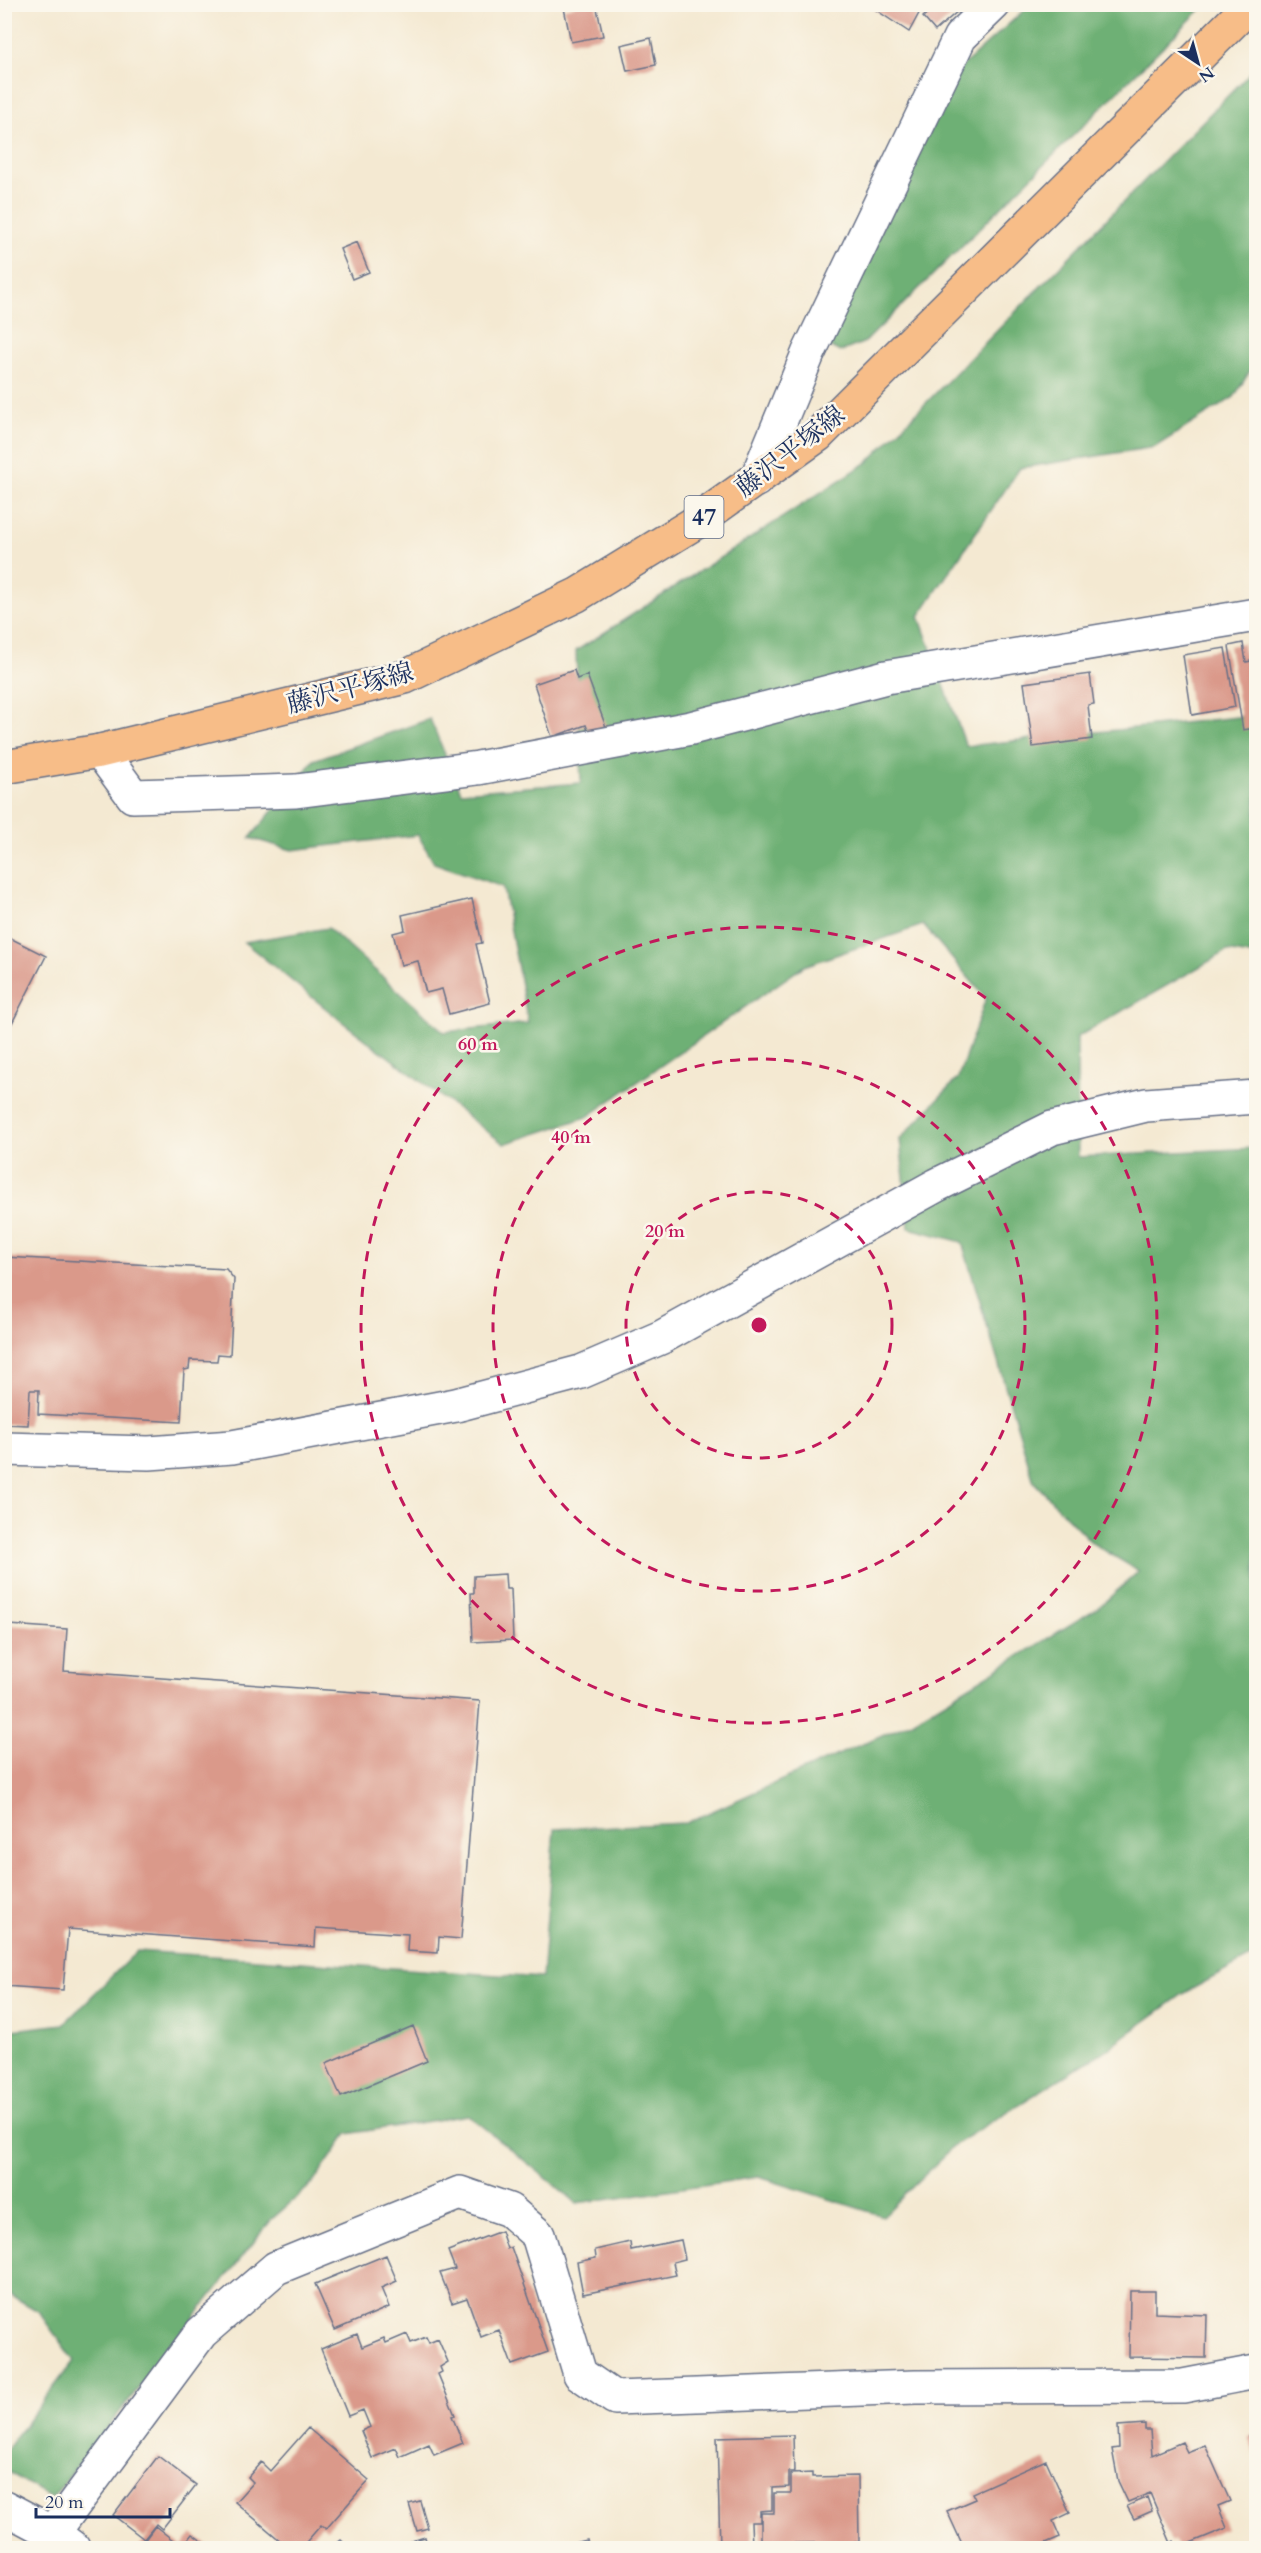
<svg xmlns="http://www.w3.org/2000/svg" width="1261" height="2553" viewBox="0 0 1261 2553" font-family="Cardo,'Noto Serif JP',serif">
  <rect width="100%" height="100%" fill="#fbf7ec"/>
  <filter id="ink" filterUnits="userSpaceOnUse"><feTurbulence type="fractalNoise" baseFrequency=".0167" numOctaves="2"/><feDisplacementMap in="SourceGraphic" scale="12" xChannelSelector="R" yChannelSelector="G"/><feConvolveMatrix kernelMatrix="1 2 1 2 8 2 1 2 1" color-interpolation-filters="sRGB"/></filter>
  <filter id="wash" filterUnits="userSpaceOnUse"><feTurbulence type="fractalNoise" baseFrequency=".008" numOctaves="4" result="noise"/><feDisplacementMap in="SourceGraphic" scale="24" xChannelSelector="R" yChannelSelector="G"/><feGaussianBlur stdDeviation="1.35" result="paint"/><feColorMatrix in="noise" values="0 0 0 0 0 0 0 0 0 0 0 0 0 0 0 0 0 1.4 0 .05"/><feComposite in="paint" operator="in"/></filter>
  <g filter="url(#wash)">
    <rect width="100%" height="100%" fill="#f4e9d2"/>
    <path fill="#6eb074" stroke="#447069" stroke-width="1.5" d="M1030 5H1205L865 342 840 352 825 344 958 70Z
      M1256 67V361L1234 397 1155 447 1020 468 919 616 966 746 1256 715V956L1227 951 1077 1037 1078 1157 1256 1148V1954L1183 1994 1100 2054 957 2143 883 2216 759 2177 577 2203 468 2115 347 2134 313 2183 272 2219 52 2498 5 2470 4 2452 74 2361 38 2311 5 2292V2031L64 2024 137 1951 542 1978 554 1829 686 1823 911 1722 1099 1607 1139 1571 1092 1543 1034 1482 962 1242 909 1228 900 1139 958 1078 986 998 923 925 804 966 587 1117 504 1144 345 1024 244 942 328 928 444 1032 528 1023 503 887 434 863 418 835 292 850 250 838 314 760 430 719 461 792 581 783 576 651 868 462Z"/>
    <g id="blocks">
      <path fill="#da998a" d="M583 4H596L603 36 571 42 564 8Z
        M867 4H924L909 32Z
        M938 4H972L960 14 958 11 935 31 923 17Z
        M651 38 656 65 627 71 621 45Z
        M357 242 369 272 352 279 340 249Z
        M1243 643 1246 662 1256 660V728L1243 730 1229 646Z
        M1225 648 1235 707 1192 715 1183 655Z
        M574 670 577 679 587 675 606 727 589 733 586 725 552 737 534 684Z
        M1090 674 1094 704 1088 705 1092 739 1033 747 1024 683Z
        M472 899 482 943 476 944 490 1003 449 1014 442 989 426 993 418 961 401 965 393 933 405 930 402 915Z
        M8 937 46 956 11 1025 4 1022V944Z
        M4 1257 226 1269 234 1279 230 1355 218 1354 217 1361 190 1360 189 1369 184 1370 181 1422 38 1414 39 1390H30L28 1425 4 1424Z
        M505 1574 506 1589H511L513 1640 473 1642 471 1593H474V1576Z
        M9 1625 67 1629 64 1671 480 1701 461 1939 439 1937 438 1953 407 1951 408 1934 316 1928 315 1947 68 1929 63 1990 4 1986V1667Z
        M413 2026 427 2061 341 2097 326 2063Z
        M501 2231 507 2249 511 2247 548 2352 512 2365 499 2330 481 2337 467 2298 452 2303 440 2273 455 2269 448 2251Z
        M681 2240 685 2259 673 2262 676 2275 583 2294 577 2262 596 2258 595 2250 630 2242 631 2250Z
        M386 2255 397 2281 381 2288 389 2307 335 2330 315 2284Z
        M1130 2291H1155V2313L1207 2315 1206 2358 1129 2357Z
        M357 2334 362 2347 384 2338 386 2343 407 2334 411 2343 426 2337 429 2343 438 2339 448 2362 440 2367 442 2372 438 2374 455 2415 452 2416 463 2443 434 2455 429 2444 400 2457 396 2448 372 2458 361 2431 370 2427 363 2410 348 2416 321 2349Z
        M1145 2424V2430H1150L1152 2455 1182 2442 1187 2452 1205 2445 1230 2501 1218 2506 1227 2528 1178 2548 1174 2541 1171 2543 1150 2493 1128 2502 1118 2481 1112 2449 1119 2448 1118 2426Z
        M308 2428 369 2480 326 2529 321 2525 301 2548H289L235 2502 253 2482 248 2477 261 2462 270 2471Z
        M1256 2433V2456L1248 2436Z
        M793 2435 794 2472H789V2487L772 2488V2510L760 2511V2522H751L752 2546 720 2547 717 2437Z
        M158 2456 196 2485 162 2529 156 2524 144 2539 113 2515Z
        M1046 2460 1070 2513 1053 2521 1060 2537 1034 2548H964L947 2511 975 2499 972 2493Z
        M812 2473V2477L858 2476 859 2542 761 2544V2513H774V2493H791V2474Z
        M1147 2497 1152 2511 1134 2519 1127 2506Z
        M420 2501 428 2528 417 2531 409 2504Z
        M155 2526 182 2547 192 2534 212 2548H139Z
        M425 2537 428 2548H399L398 2545Z
        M341 2540 349 2548H331Z
        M587 2540 589 2548H556Z"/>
    </g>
  </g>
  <g filter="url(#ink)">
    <use href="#blocks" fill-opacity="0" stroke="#677087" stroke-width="1.5"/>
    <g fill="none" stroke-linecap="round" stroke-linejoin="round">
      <g stroke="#677087" stroke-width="36">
        <path id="minor" d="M756 480 808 354 960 37 994 4
          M100 751 133 796 296 791 478 768 691 728 886 677 1256 615
          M4 1449 149 1453 232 1447 456 1405 581 1372 662 1337 937 1185 1052 1128 1146 1105 1256 1097
          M4 2507 53 2533 73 2548
          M53 2533 201 2333 276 2268 460 2193 509 2210 538 2235 580 2374 615 2398 915 2387 1183 2386 1256 2372"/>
      </g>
      <g stroke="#677087" stroke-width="36">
        <path id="major" d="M4 767 100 751 405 677 577 595 693 524 818 435 1251 4"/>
      </g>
      <use href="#minor" stroke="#fff" stroke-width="33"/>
      <use href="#major" stroke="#f7bd88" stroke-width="33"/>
    </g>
  </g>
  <g fill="none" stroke="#c2185b" stroke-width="3" stroke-dasharray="10 8">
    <circle cx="759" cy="1325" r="133"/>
    <circle cx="759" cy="1325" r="266"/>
    <circle cx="759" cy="1325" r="398"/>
  </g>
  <g text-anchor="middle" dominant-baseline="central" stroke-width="5" stroke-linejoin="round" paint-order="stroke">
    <rect fill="#fbf7ec" stroke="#5e6b89" stroke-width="1.5" x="684.5" y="496" width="39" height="42" rx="4.5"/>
    <g font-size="24" font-weight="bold" fill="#1b2f5e">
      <text x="704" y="517">47</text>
    </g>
    <g font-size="26" fill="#1b2f5e" stroke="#fbf7ec">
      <text transform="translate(790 451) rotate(-38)">藤沢平塚線</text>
      <text transform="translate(350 688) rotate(-15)">藤沢平塚線</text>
    </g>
  </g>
  <circle cx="759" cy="1325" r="9" fill="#c2185b" stroke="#fbf7ec" stroke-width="3"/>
  <g font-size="18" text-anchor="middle" font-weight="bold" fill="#c2185b" stroke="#fbf7ec" stroke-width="5" stroke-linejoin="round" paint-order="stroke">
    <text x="478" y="1050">60 m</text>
    <text x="571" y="1143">40 m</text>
    <text x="665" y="1237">20 m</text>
  </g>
  <rect width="1261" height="2553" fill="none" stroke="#fbf7ec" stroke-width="24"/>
  <g transform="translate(1198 63) rotate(144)" stroke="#fbf7ec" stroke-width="4.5" paint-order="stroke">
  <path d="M0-4.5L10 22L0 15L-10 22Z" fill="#1b2f5e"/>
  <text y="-9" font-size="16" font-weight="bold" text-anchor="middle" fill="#1b2f5e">N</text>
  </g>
  <path d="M36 2508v9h134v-9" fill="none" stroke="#1b2f5e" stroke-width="3"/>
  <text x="45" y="2508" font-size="18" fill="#1b2f5e" stroke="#fbf7ec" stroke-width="4.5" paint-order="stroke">20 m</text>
</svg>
